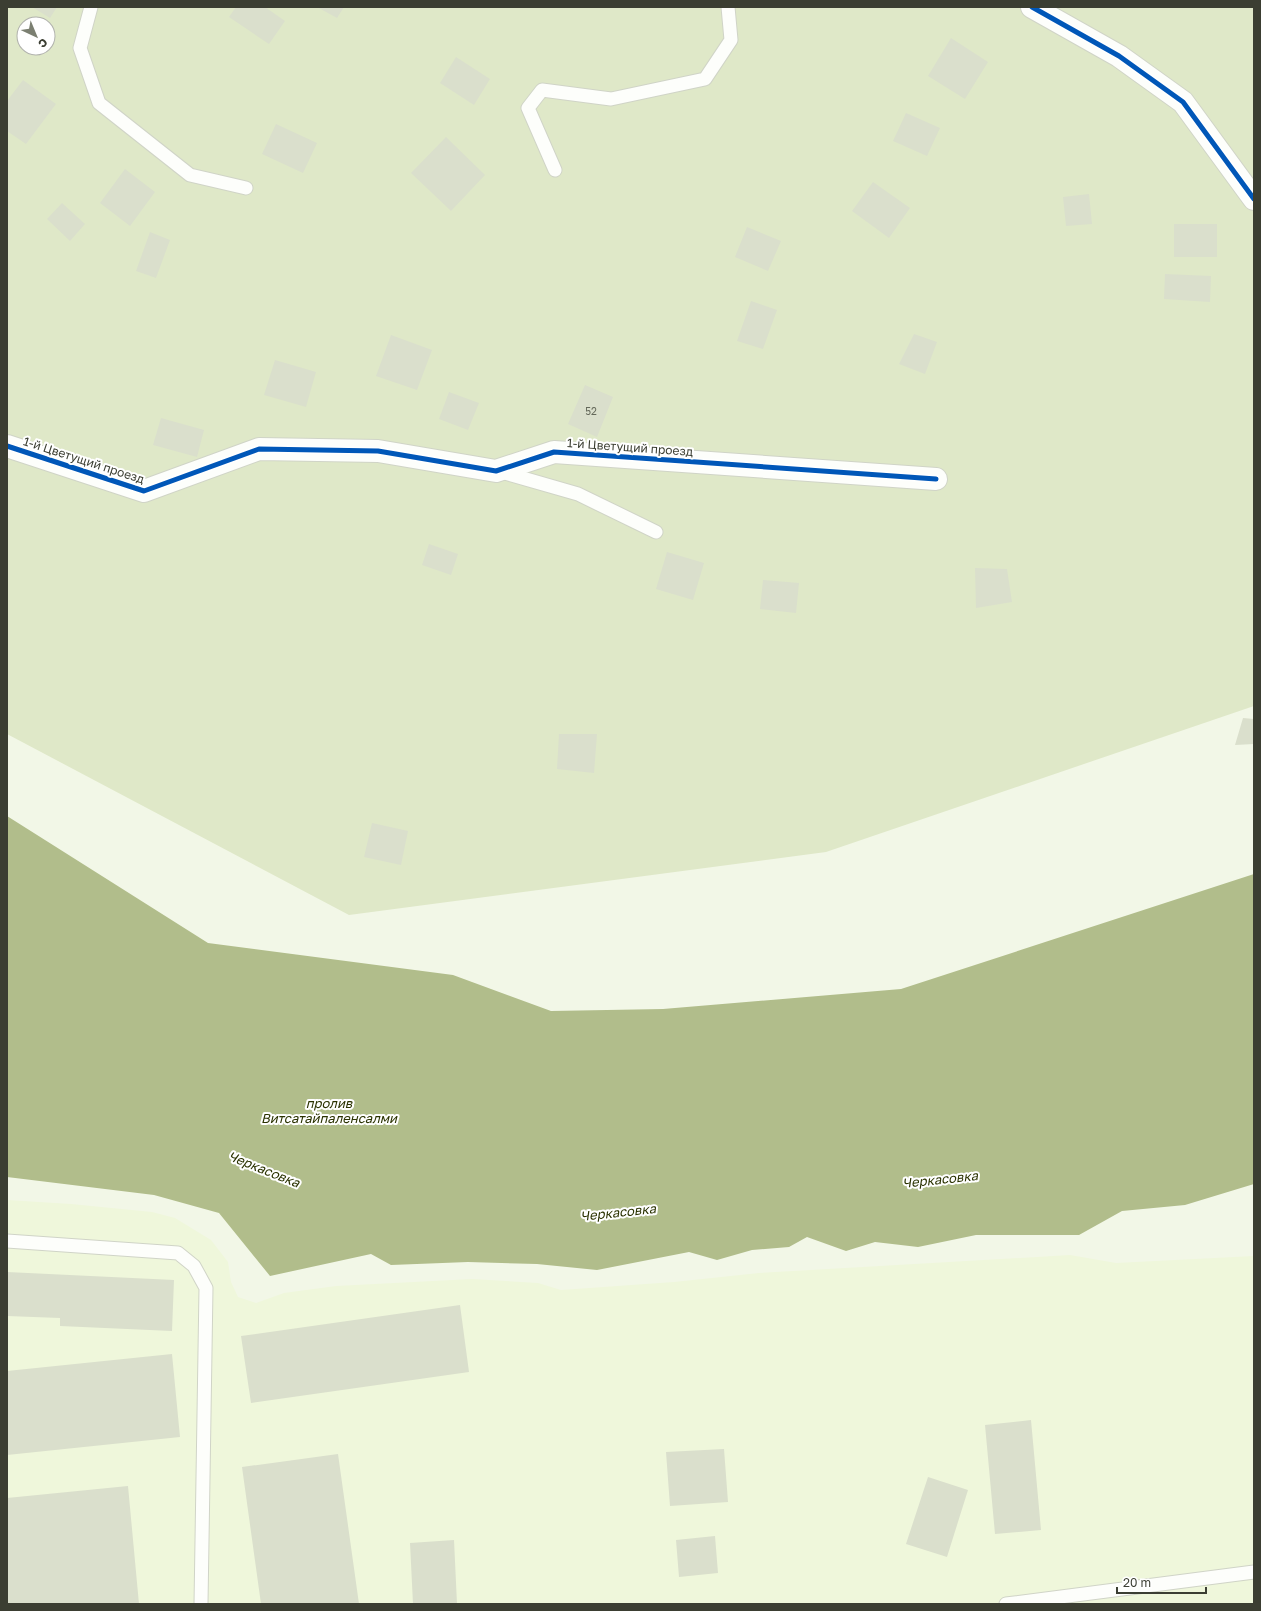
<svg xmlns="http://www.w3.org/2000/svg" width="1261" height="1611" viewBox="0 0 1261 1611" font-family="'Golos Text',sans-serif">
  <rect width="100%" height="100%" fill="#f2f7e7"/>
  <path fill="#eff7db" d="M7 1200 71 1204 152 1212 175 1218 211 1240 228 1262 231 1282 238 1297 256 1303 284 1293 336 1286 472 1279 538 1283 561 1290 674 1282 759 1273 1070 1255 1116 1263 1254 1256V1604H7Z"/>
  <path fill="#dfe8c8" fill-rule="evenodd" d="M7 7H1254V706L826 852 349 915 7 734ZM24 24H48V48H24Z"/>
  <path fill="#b1bd8b" d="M7 816 208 943 453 975 551 1011 663 1009 901 989 1254 874V1184L1185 1205 1122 1211 1079 1235H976L918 1247 875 1242 846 1251 807 1237 789 1247 752 1250 717 1260 689 1252 597 1270 537 1264 468 1262 391 1265 371 1254 270 1276 219 1213 154 1195 7 1177Z"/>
  <path fill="#dadfcc" d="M32 7H57L50 18Z
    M236 7H265L285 21 269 44 229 17Z
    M317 7H344L337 18Z
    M951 38 988 62 965 99 928 76Z
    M456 57 490 79 474 105 440 83Z
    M23 80 56 104 26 144 7 131V101Z
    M906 113 940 128 927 156 893 141Z
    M276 124 317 143 303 173 262 154Z
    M446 137 485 175 451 211 411 173Z
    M125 169 155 192 130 226 100 203Z
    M873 182 910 208 889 238 852 211Z
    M1089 194 1092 224 1066 226 1063 197Z
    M62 203 85 224 70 241 47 219Z
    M1174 224H1217V257H1174Z
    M747 227 781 241 768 271 735 257Z
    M150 232 170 240 156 278 136 271Z
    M1165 274 1211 276 1210 302 1164 299Z
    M751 301 777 310 763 349 737 341Z
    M914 334 937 342 925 374 899 364Z
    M391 335 432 350 417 390 376 376Z
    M275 360 316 372 306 407 264 395Z
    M585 385 613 397 597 437 568 424Z
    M449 392 479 403 468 430 439 419Z
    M161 418 204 430 197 457 153 445Z
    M429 544 458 554 451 575 422 565Z
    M667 552 704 563 693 600 656 589Z
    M975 568 1007 569 1012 602 976 608Z
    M763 580 799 583 796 613 760 609Z
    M1243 718 1254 719V744L1235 745Z
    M559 734H597L594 773 557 769Z
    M372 823 408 831 401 865 364 857Z
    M7 1272 174 1280 172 1331 60 1326V1318L7 1316Z
    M460 1305 469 1372 251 1403 241 1336Z
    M172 1354 180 1437 7 1455V1371Z
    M1031 1420 1041 1530 995 1534 985 1425Z
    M724 1449 728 1502 670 1506 666 1452Z
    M338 1454 359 1604H261L242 1467Z
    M928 1477 968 1490 947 1557 906 1544Z
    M128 1486 139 1604H7V1498Z
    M715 1536 718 1573 679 1577 676 1540Z
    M454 1540 457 1604H413L410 1543Z"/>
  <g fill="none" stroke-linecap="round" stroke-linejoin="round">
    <g stroke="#d0d4c7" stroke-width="15">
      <path id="lane" d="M91 7 80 48 99 103 190 175 246 188
        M555 170 528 108 542 90 611 99 705 79 731 40 728 7
        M498 471 578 494 656 532
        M7 1241 178 1253 194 1266 206 1288 201 1604
        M1006 1604 1254 1572"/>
    </g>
    <g stroke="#d0d4c7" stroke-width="24">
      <path id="street" d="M1032 7 1119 56 1183 102 1254 199
        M7 446 144 491 259 449 378 451 496 471 554 452 936 479"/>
    </g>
    <use href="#lane" stroke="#fdfefb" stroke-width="13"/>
    <use href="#street" stroke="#fdfefb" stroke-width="22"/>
    <g stroke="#fff" stroke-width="8">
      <path id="cycleway" d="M1032 7 1119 56 1183 102 1254 199
        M7 446 144 491 259 449 378 451 496 471 554 452 936 479"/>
    </g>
    <use href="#cycleway" stroke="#0057b8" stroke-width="5"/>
  </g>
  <g text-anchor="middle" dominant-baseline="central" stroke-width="4" stroke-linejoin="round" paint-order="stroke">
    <g font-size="10" fill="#64685a">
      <text x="591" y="411">52</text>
    </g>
    <g font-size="12" fill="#3b3e32" stroke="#fff">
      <text transform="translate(630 447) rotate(4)">1-й Цветущий проезд</text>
      <text transform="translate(84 460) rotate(18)">1-й Цветущий проезд</text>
    </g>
    <g font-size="13" font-style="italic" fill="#2a3200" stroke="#fff">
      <text x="329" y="1103">пролив<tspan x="329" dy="15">Витсатайпаленсалми</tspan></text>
      <text transform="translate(264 1169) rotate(22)">Черкасовка</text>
      <text transform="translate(940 1179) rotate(-6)">Черкасовка</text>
      <text transform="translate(618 1212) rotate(-6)">Черкасовка</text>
    </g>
  </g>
  <rect width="1261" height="1611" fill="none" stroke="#3b3e32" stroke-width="16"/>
  <g transform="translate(36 36) rotate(136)"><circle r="19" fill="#ffffff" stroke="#b1b2ad"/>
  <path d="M0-3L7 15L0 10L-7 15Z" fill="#7b7f71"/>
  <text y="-6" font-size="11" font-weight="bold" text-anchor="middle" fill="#3b3e32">С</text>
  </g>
  <path d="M1117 1587v6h89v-6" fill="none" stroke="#3b3e32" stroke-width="2"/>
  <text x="1123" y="1587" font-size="12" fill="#3b3e32" stroke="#ffffff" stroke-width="3" paint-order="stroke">20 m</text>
</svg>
